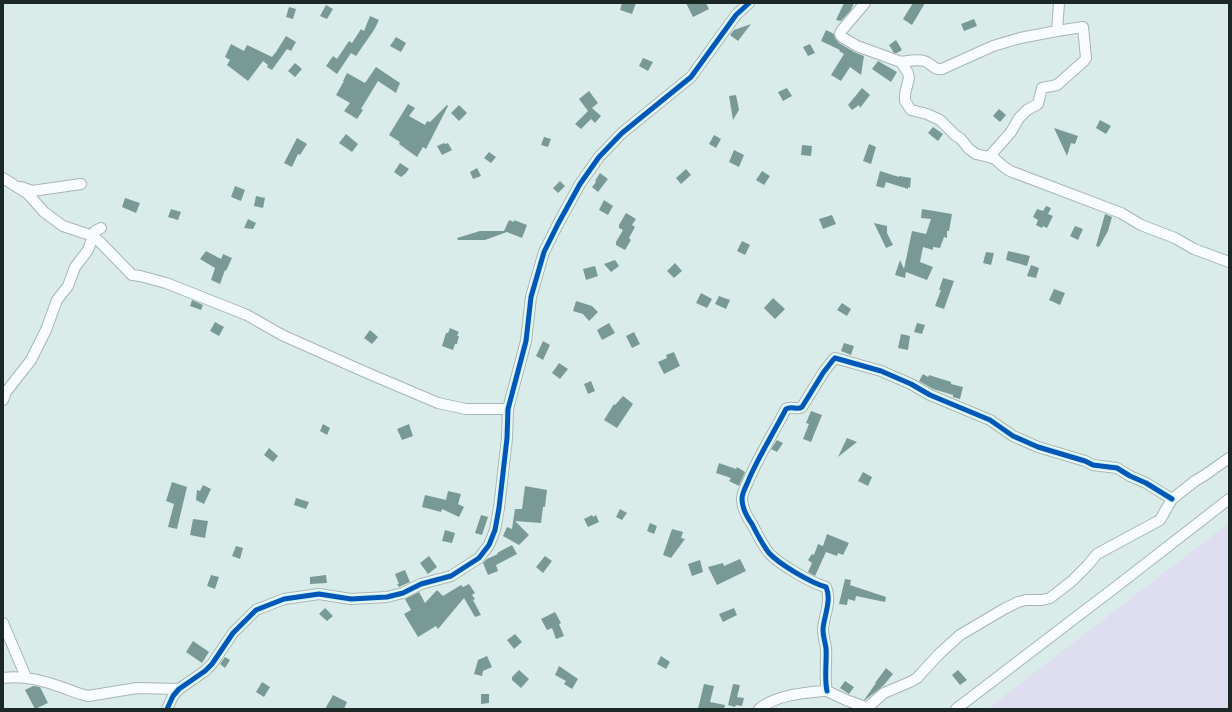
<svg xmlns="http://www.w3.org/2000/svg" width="1232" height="712" viewBox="0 0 1232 712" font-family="'Alegreya Sans',sans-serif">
  <rect width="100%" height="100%" fill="#daece9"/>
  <path fill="#dfdef0" d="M1229 523V709H987Z"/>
  <path fill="#799996" d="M622 3H636L632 14 620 10Z
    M686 3H706L709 9 693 17Z
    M844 3H854L851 10 841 21 836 20Z
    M913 3H925L912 25 903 19Z
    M326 5 333 9 327 19 320 16Z
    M289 7 296 9 293 19 286 17Z
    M370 16 379 20 374 30 356 56 351 53 337 74 326 66 333 56 337 59 349 41 352 43 361 29 364 31Z
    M974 19 977 26 964 31 961 24Z
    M751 24 738 41 730 35 734 30Z
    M826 30 834 34 835 38 839 43 854 52 864 56 861 75 850 67 841 81 831 75 844 54 839 51 840 50 821 41Z
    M286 36 296 42 291 51 287 49 272 70 267 67 268 65 263 61 248 81 227 65 230 60 225 57 231 44 244 51 247 45 272 57 276 52Z
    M396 37 406 43 401 52 390 46Z
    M896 40 902 50 897 53H894L889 45Z
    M810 44 815 53 808 56 803 47Z
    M643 58 653 62 648 71 639 66Z
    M878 61 897 72 891 82 872 69Z
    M295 63 302 69 295 77 288 71Z
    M376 67 400 83 396 93 378 81 361 109 363 110 357 119 344 111 350 103 336 95 344 81H343L347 73 365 83Z
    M787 88 792 96 783 101 778 92Z
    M862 88 870 95 860 108 859 105 852 110 848 105Z
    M589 91 598 103 592 108 601 116 595 123 591 119 581 129 575 124 588 111 579 99Z
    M736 95 739 110 733 120 729 96Z
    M408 104 415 108 409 116 425 125 427 121 430 122 447 105 448 106 426 149 423 147 417 157 399 144 400 142 389 135Z
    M459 105 467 113 459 121 451 113Z
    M999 109 1006 115 1000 122 993 116Z
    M1100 120 1111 126 1106 134 1096 128Z
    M933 127 943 134 938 141 928 133Z
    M1054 128 1078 136 1075 144 1071 143 1067 156Z
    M346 134 358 144 352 152 339 143Z
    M714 135 721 139 716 148 709 144Z
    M544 137 551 139 548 147 541 145Z
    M297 138 307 144 300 155 298 154 292 167 284 163Z
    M444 143 445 144 448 143 452 150 442 155 437 146Z
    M869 144 876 147 871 164 863 161Z
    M802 145 812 146 811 156 801 155Z
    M734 150 744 155 739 167 729 162Z
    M489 152 496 157 491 163 484 158Z
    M400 163 409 169 405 174 401 177 394 172Z
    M477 168 481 176 473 179 470 172Z
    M686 169 691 175 681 184 676 178Z
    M762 171 770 176 764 185 756 180Z
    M880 171 899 177V176L911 178 910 188 908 187V189L886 182 884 188 876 186Z
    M600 173 608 179 598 192 592 187 596 182 595 181Z
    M560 181 565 186 558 193 553 188Z
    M235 186 245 190 241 201 231 197Z
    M256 196 265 198 263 208 254 206Z
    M125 198 140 203 136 213 122 207Z
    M604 200 613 206 608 215 599 210Z
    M1046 206 1051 208 1048 214 1053 216 1047 228 1043 226 1042 228 1036 225 1038 220 1033 217 1037 209 1043 211Z
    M171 209 181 212 178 220 168 217Z
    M922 209 952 214 949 231H947V238L944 237 940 248 933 247V250L923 247 920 262 933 267 927 280 906 272 905 278 895 275 900 260 904 269 912 231 926 234 931 219 921 218Z
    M626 213 636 219 632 225 635 227 629 238 631 240 625 250 616 245V242L623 230 619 228V225Z
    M1105 214 1112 217 1108 231 1099 247 1096 246Z
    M832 215 836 224 823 229 819 219Z
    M248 219 256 223 253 229 244 228Z
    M509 220 514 222V220L527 225 522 238 507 232 485 240H458L457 238 480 231H504Z
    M874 223 887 226V233L893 245 886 248Z
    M1075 226 1083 229 1078 240 1070 236Z
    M742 241 750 245 745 255 737 251Z
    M206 251 221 259 223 254 232 258 226 271 225 270 220 284 211 280 215 268 200 259Z
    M1008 251 1030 256 1027 266 1006 260Z
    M986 252 994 253 991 265 983 263Z
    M615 260 619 266 611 272 604 264Z
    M675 263 682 271 674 278 667 271Z
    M1031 265 1039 268 1036 278 1027 276Z
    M595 266 598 276 586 280 583 269Z
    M943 278 954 281 944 309 935 306 941 290H939Z
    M1054 289 1065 293 1060 305 1049 300Z
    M701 293 712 299 707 308 696 303Z
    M719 296 730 300 726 309 715 304Z
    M773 298 785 309 775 319 764 308Z
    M192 300 203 305 201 310 190 306Z
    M576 301 592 306 598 312 589 321 583 314 573 311Z
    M842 303 851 309 847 316 837 310Z
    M215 322 224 327 219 336 210 331Z
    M609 323 615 333 602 340 597 330Z
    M917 323 925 325 922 334 914 332Z
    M450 328 459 332 457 336H459L457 344H455L453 350 442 346 446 333H448Z
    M370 330 378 337 372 344 364 338Z
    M634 332 640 344 632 348 626 336Z
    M901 334 910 336 908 350 898 348Z
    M543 341 550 345 543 360 536 356Z
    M844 343 854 346 851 355 841 351Z
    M674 352 680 366 664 374 658 362 667 358 666 355Z
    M559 363 568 369 560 379 552 373Z
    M923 374 928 377 929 375 951 382V384L963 387 960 399 953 397V395L933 389 919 381Z
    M591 381 595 391 588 394 584 384Z
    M623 396 633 404 617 428 604 420 614 404 615 405Z
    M811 411 822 415 811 442 803 439 809 424 806 423Z
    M323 424 330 428 327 435 320 431Z
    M409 424 413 436 402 440 397 429Z
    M847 438 857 442 838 457Z
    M777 440 783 443 777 452 771 449Z
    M269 448 278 456 273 462 264 455Z
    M719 463 736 469 737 467 745 472 739 486 729 481 731 478 716 473Z
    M863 472 872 477 868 486 858 481Z
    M172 482 187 487 177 529 168 527 174 504 166 501Z
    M203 485 211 489 204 504 196 500 197 490 200 491Z
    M525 486 547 490 545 507H543L541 523 515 521 529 535 519 545 503 536 507 527 512 529 515 509H522Z
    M448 491 461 494 458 504 464 507 459 517 442 509 441 512 422 507 425 495 446 500Z
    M296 498 309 502 306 509 294 505Z
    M620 509 627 513 622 520 616 517Z
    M481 515 488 517 482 535 475 533Z
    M592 515 593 517 596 515 599 522 588 527 584 519Z
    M193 519 208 521 205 538 190 535Z
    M650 523 657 526 654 534 647 531Z
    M672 529 683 532 681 538 685 539 671 558 663 555Z
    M445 530 455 533 452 543 442 541Z
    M827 534 849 543 843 555 838 553 837 556 826 552 815 576 808 572 812 563 808 560 812 554 814 555 818 544 823 546Z
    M512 545 517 554 496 565 498 571 488 575 483 563 487 559 498 554 497 553Z
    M236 546 243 548 240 559 232 556Z
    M429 556 437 567 428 574 420 563Z
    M545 556 552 561 543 573 536 567Z
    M740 559 746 571 717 585 708 567 723 563 724 566Z
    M700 560 703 572 692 576 688 564Z
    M405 570 410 582 399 587 397 584H399L395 574Z
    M211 575 219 577 215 589 207 586Z
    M326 575 327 583 310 584V577Z
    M845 579 851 580 850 585 886 597 885 602 856 596 855 601 848 599 847 605 839 604Z
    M469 584 475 593 472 595 475 599 473 600 481 615 475 617 464 598 438 629 436 626 418 637 404 614 411 610 405 599 419 592 425 603 437 590 443 596 461 585 463 587Z
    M325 608 333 616 327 621 319 614Z
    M734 608 737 615 723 622 719 614Z
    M555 612 561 623 559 624 564 636 556 639 552 628 547 630 541 619Z
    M515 634 522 642 514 649 507 640Z
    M193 641 209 652 202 663 186 652Z
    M487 656 492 667 483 671 482 676 474 674 478 660Z
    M661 656 670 662 666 669 657 664Z
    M225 657 230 660 225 668 220 664Z
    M559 666 578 679 572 689 564 684 566 681 555 675Z
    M886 668 893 674 883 686 865 700H864L876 683H875Z
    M519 670 529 679 521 688 512 680V677Z
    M958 670 967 680 960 685 952 675Z
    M845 681 854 687 849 694 840 688Z
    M262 682 270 687 264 697 256 692Z
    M704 684 714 686 710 702 725 705 724 709H698Z
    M733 684 740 685 737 697 744 698 742 706 736 705 735 707 728 705Z
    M33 686 40 687 48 703 35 709 25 690Z
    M481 694H489V703L481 704Z
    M333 695 347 702 344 709H325Z"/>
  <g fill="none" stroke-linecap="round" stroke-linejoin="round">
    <g stroke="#a6b5b3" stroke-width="12">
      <path id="minor" d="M865 3 842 30 840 34 842 37 857 46 901 62 908 73 909 78 905 94V101L911 110 927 114 940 120 955 135 961 139 969 149 976 154 989 157 995 159 1004 167 1010 171 1121 213 1141 225 1175 238 1194 249 1229 262
        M901 62C908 61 917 59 924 61 932 63 934 71 942 69L993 46 1020 38 1057 31 1059 3
        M989 157 1011 132 1019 118 1027 110 1038 104 1042 88 1057 85 1084 61 1086 58 1083 27 1057 31
        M3 178 28 194 44 212 63 226 93 236 99 241 132 275 140 276 166 283 247 315 282 335 365 372 438 403 466 409H508
        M21 187 32 191 81 184
        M3 400 6 392 31 360 46 330 57 300 68 286 75 267 88 250 95 231 101 228
        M3 623 26 677
        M3 678C23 675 42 680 61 687 70 690 78 694 88 696L137 688 179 689
        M827 691C824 677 827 662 826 648 825 642 823 636 823 629 824 616 832 600 826 587 811 583 779 564 769 553 762 544 757 534 752 524 747 517 742 508 742 499 742 492 747 485 749 479 760 454 774 432 786 409 792 405 797 411 802 407L823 373 833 360 835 358 881 371 911 384 930 395 990 420 1013 436 1038 447 1085 461 1093 465 1117 468 1130 476 1146 483 1172 499
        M167 709 173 696 179 689 205 671 212 664 233 633 256 610 284 599 319 594 351 599 387 597 403 593 421 584 451 576 479 558 489 545 495 530 499 508 507 438 508 409 526 341 531 297 544 252 558 224 580 184 599 157 622 133 691 77 736 15 749 3
        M759 709C776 695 802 693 823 691H827L846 700 865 707H868L884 693 910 682 917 678 939 654 960 635 1004 609 1018 602 1026 600H1042L1050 598 1054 595 1072 581 1087 566 1097 554 1160 520 1172 499 1195 481 1205 475 1229 458
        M956 709 1117 586 1229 499"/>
    </g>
    <use href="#minor" stroke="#f9fcfc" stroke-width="10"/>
    <g stroke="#d2f4ef" stroke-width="8">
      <path id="cycleway" d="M827 691C824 677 827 662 826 648 825 642 823 636 823 629 824 616 832 600 826 587 811 583 779 564 769 553 762 544 757 534 752 524 747 517 742 508 742 499 742 492 747 485 749 479 760 454 774 432 786 409 792 405 797 411 802 407L823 373 833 360 835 358 881 371 911 384 930 395 990 420 1013 436 1038 447 1085 461 1093 465 1117 468 1130 476 1146 483 1172 499
        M167 709 173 696 179 689 205 671 212 664 233 633 256 610 284 599 319 594 351 599 387 597 403 593 421 584 451 576 479 558 489 545 495 530 499 508 507 438 508 409 526 341 531 297 544 252 558 224 580 184 599 157 622 133 691 77 736 15 749 3"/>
    </g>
    <use href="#cycleway" stroke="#0057b8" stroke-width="5"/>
  </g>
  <rect width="1232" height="712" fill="none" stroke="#1b2826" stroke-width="8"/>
</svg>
